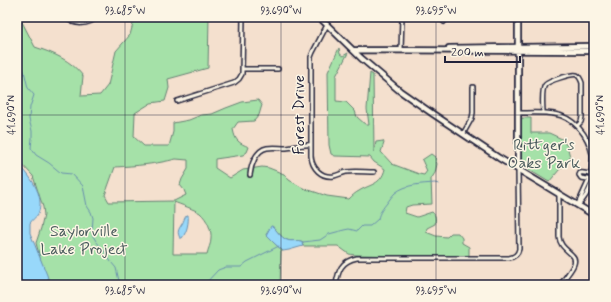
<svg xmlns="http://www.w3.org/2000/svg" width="611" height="302" viewBox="0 0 611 302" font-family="Mynerve,sans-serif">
  <rect width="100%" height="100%" fill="#f4e0ce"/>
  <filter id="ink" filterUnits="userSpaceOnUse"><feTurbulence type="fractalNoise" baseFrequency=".025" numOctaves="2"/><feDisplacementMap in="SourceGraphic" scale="8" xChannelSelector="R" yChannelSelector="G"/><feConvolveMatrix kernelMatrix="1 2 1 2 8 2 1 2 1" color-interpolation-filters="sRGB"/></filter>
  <g filter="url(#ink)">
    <path fill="#a5e1a8" stroke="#648272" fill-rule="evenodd" d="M17 17H21V20L35 47C53 53 71 60 83 76L81 96 100 95 108 85 116 51 130 35 133 24 134 17H209L208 68 168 79 169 88 165 101 151 103 135 113 134 137 144 146H169L173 132V123L189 120 201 115 212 114 226 108 242 102 258 100 262 105 259 115 254 121 238 122 233 129C235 141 239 143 249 147L247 152 243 155 215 159V168L230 178 243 170 262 167 269 168 284 174 289 180 303 188 327 196 349 199C352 196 355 193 359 191 370 184 381 185 385 169L374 162 370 157 335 156 331 154 329 145 328 72 339 48 340 54 343 56 348 53 336 76V101L346 102 355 111 357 117 366 125H369L367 109 370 73 373 75 374 152 376 142 383 141 384 143 381 152 392 164 419 174 424 175 427 171 422 160 431 154 435 157 437 164 435 173 431 179 432 204 412 205 406 207 405 213 417 217 432 212C436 215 436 219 435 224L427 228 426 232 436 236 447 237 451 233H458L462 238V243L469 247V257L355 255 349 254 338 246H303L302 244 303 242C298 239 292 242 287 240 280 237 277 230 272 226L266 235 274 243 283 251H281L280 285H52L45 274 42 265 36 243 41 228 44 215 43 207 33 176 17 159ZM176 159 188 160V169L182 179 180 185 184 190 186 195 174 201 109 202 105 195 115 167C136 166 156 164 176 159ZM174 202C179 204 196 210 200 213 207 219 212 230 211 239 211 244 208 249 207 254H173Z
      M522 118H531V133H549L562 139 565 144 567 145 570 157 549 182 521 165 520 125Z"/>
    <path fill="#98d8fa" stroke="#698fae" d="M17 162C29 175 46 195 38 214 36 217 32 220 30 223V233L47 275 50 285H24L17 273Z
      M187 215H188C189 222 187 232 182 238H180C177 232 178 230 182 224 184 221 184 218 187 215Z
      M271 226H272C277 230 280 237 287 240 292 242 298 239 303 242L302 244 303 246 289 250 283 251 274 243 266 235Z"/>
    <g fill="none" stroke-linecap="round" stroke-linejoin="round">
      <path stroke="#698fae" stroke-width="1" d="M17 56 24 71 28 88 34 95 30 107 29 119 32 131V138L31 148 36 155 49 163 61 173 72 174 83 186 87 206 91 212 93 218 92 232 93 236 96 241 105 252 111 262 116 268 120 285
        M303 242 320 240 329 234 344 230 349 229 357 231 362 226H370L378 219C379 213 383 208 387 203 390 199 392 196 395 193 406 184 422 184 435 183L439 184
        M204 285 218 270 226 267H241L247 262 279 246"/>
      <g stroke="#22223b" stroke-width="6">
        <path id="minor" d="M65 17C75 26 88 25 98 17
          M444 22 447 17
          M327 25 313 52 311 57V156C312 168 321 178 334 176 338 175 342 173 346 172 355 171 365 172 374 172
          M401 50 402 17
          M242 69H278
          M177 101 234 83 239 79 242 74 243 17
          M518 113C530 113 543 112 554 114 574 117 588 135 592 154 593 163 590 175 592 182 589 191 585 199 578 205
          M543 113C543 107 541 90 545 85 548 81 573 73 577 75 580 77 581 80 582 83V117L581 122 577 126
          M463 134 472 118 473 113V87
          M250 175C251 165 256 150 267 148 273 147 280 148 286 148 295 147 302 144 311 145
          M594 176C589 174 585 172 580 173L579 175 581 178 594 180
          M559 194V237C560 246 566 249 572 255 581 263 564 276 561 285
          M578 204 588 182 591 179
          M336 285C338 271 341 261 357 258H509C515 257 518 254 519 249L518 169"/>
      </g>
      <g stroke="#22223b" stroke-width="8">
        <path id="secondary" d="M319 17 361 58 400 91 433 114 499 158 594 215
          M449 48 594 46
          M353 50 594 51
          M518 169V17"/>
      </g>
      <use href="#minor" stroke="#fcf5e5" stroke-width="3"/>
      <use href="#secondary" stroke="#fcf5e5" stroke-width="4.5"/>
    </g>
  </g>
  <path fill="none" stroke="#22223b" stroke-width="1" stroke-opacity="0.45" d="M125 17V285M281 17V285M436 17V285M591 17V285M17 115H594"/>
  <g text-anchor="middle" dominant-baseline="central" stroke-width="3" stroke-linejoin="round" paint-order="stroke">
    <g font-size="16" fill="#22223b" stroke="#fcf5e5">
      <text transform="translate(299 115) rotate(-90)">Forest Drive</text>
    </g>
    <g font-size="16" fill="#495b5c" stroke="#fcf5e5">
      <text x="544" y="145">Rittger's<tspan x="544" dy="18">Oaks Park</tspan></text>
      <text x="84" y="231">Saylorville<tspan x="84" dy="18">Lake Project</tspan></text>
    </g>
  </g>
  <rect width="611" height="302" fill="none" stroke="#fcf5e5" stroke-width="44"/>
  <path d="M445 56v6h75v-6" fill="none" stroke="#22223b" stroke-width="2"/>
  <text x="451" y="56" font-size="12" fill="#22223b" stroke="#fcf5e5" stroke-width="3" paint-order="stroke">200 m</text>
  <rect x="22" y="22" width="567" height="258" fill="none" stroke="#22223b" stroke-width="1.5"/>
  <g font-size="10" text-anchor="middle" fill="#22223b">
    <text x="125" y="14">93.685°W</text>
    <text x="281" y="14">93.690°W</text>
    <text x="436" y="14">93.695°W</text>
    <text transform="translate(600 115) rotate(-90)" y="4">41.690°N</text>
    <text transform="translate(11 115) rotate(-90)" y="4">41.690°N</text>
    <text x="125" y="294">93.685°W</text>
    <text x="281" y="294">93.690°W</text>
    <text x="436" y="294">93.695°W</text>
  </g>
</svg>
